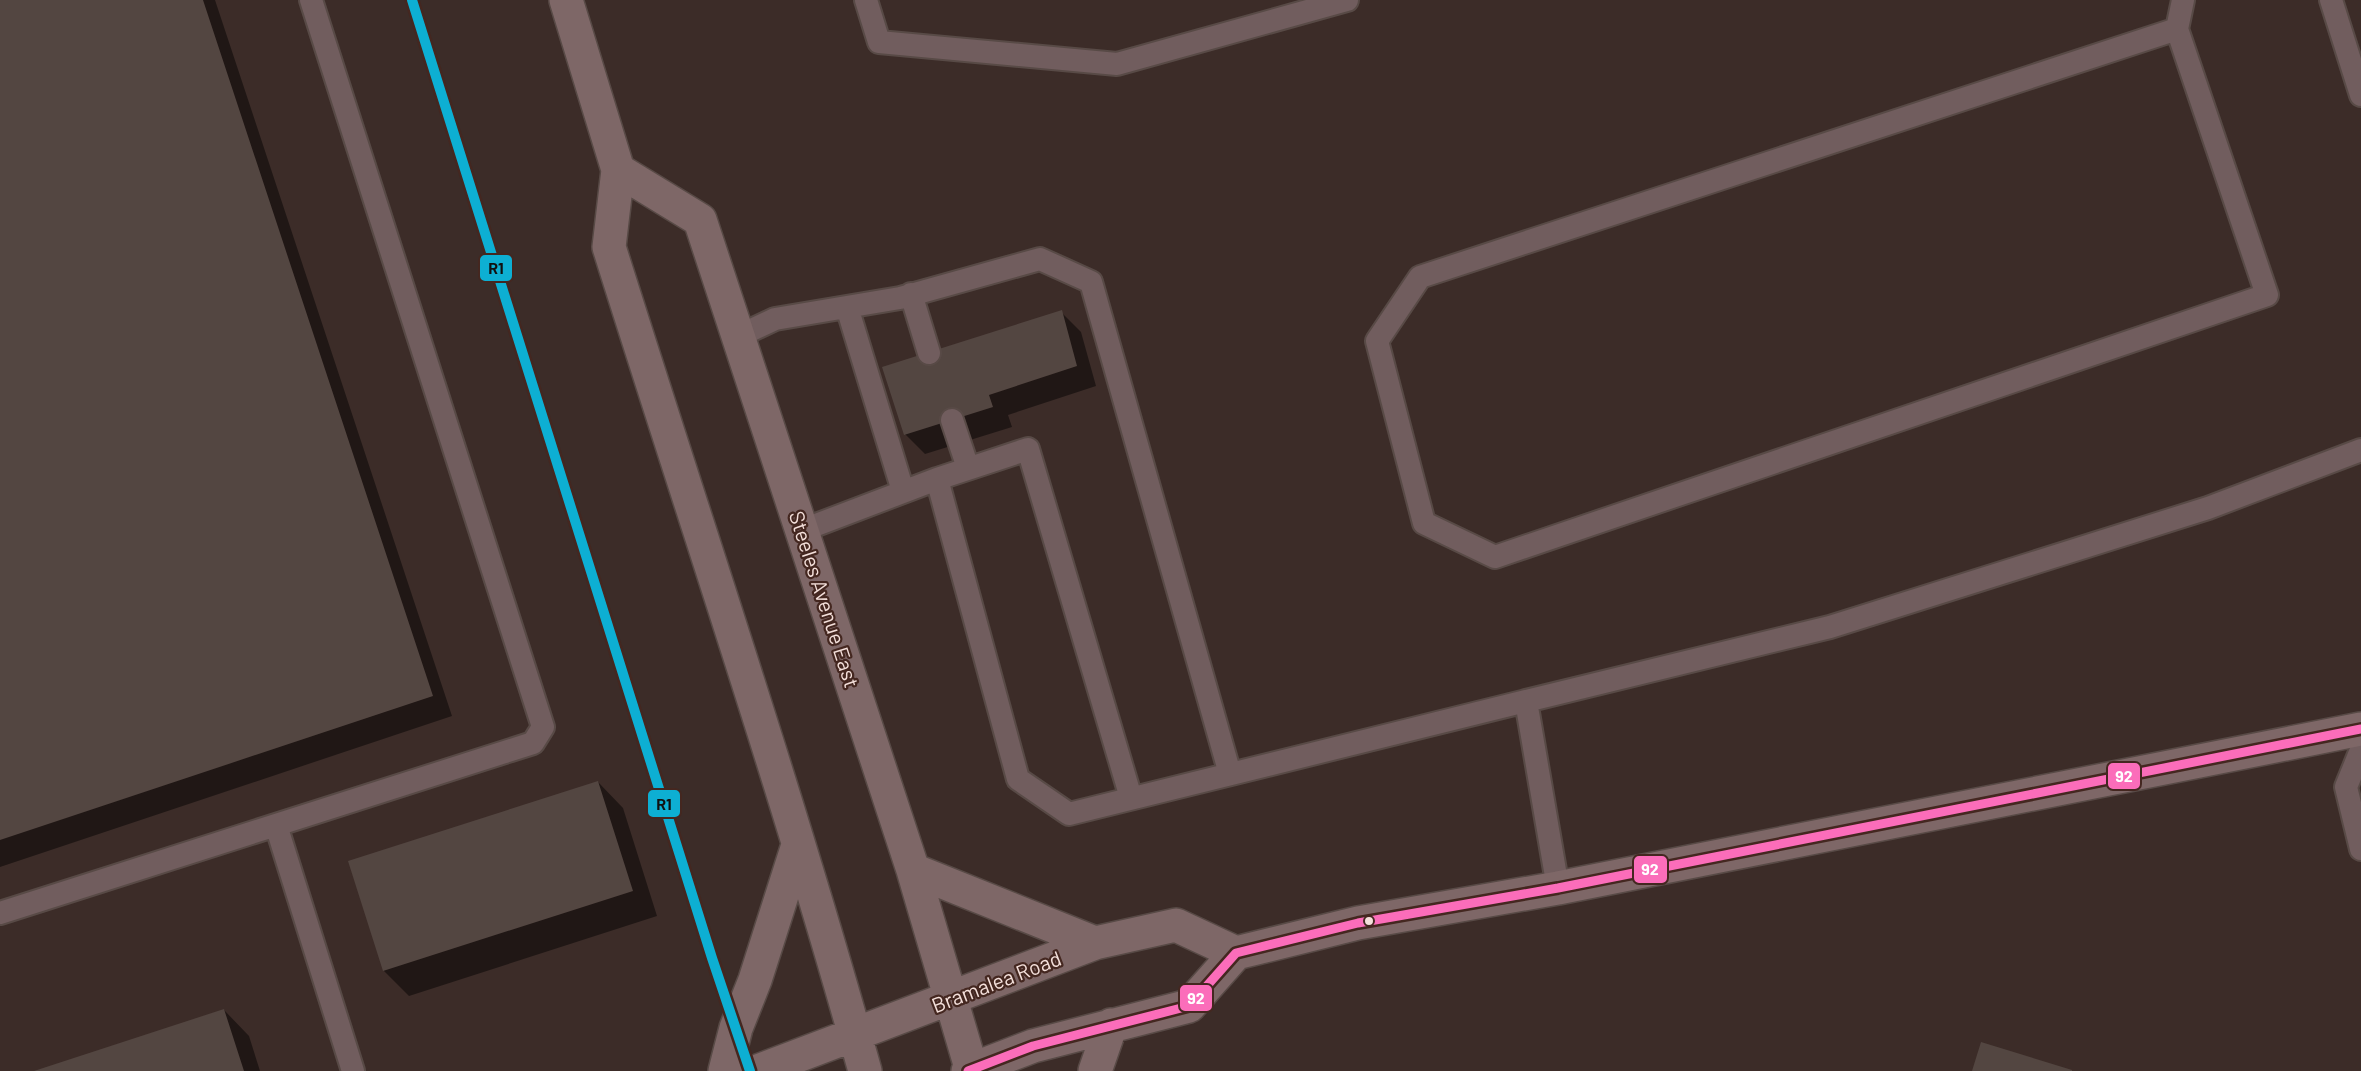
<svg xmlns="http://www.w3.org/2000/svg" width="2361" height="1071" viewBox="0 0 2361 1071" font-family="Barlow,sans-serif">
  <rect width="100%" height="100%" fill="#3c2c28"/>
  <path fill="#0007" d="M0 0H215L452 716 0 867Z
    M1061 312 1081 332 1096 386 1008 415 1012 427 925 454 905 434Z
    M598 782 623 808 657 916 409 996 384 971 349 862Z
    M224 1010 249 1036 260 1071H37Z"/>
  <path fill="#534641" d="M0 0H203L433 696 0 840Z
    M1062 310 1077 366 989 395 993 407 904 435 882 367Z
    M598 781 633 891 383 971 348 861Z
    M224 1009 244 1071H34Z
    M1981 1042 2072 1070V1071H1972Z"/>
  <g fill="none" stroke-linecap="round" stroke-linejoin="round">
    <g stroke="#584a46" stroke-width="26">
      <path id="service" d="M311 0 543 727 533 743 276 825 353 1071
        M866 0 879 42 1117 64 1347 0
        M2331 0 2361 95
        M2177 29 1420 277 1377 341 1424 523 1495 557 2267 295 2177 29 2183 0
        M911 294 929 353
        M847 307 903 491
        M739 336 775 319 900 298 1040 259 1091 282 1230 774
        M952 420 968 468
        M937 479 1028 449 1131 798
        M803 530 937 479 1018 779 1069 814 1526 701 1558 888
        M1526 701 1830 627 2208 508 2361 450
        M2361 750 2346 787 2361 849
        M0 913 276 825"/>
    </g>
    <g stroke="#584a46" stroke-width="36">
      <path id="secondary" d="M566 0 618 170 609 247C695 521 788 794 865 1071
        M618 170 700 220 913 870 972 1071
        M913 870 1095 943
        M725 1071 736 1028 755 980 798 845
        M758 1071 1095 943 1176 925 1236 953
        M968 1071 1033 1046 1189 1006 1236 953 1358 923 1558 888 2361 729
        M1095 1071 1111 1025"/>
    </g>
    <use href="#service" stroke="#715d5e" stroke-width="22"/>
    <use href="#secondary" stroke="#7e6767" stroke-width="33"/>
    <g stroke="#442720" stroke-width="14">
      <path id="bus-1" d="M968 1071 1033 1046 1189 1006 1236 953 1358 923 1558 888 2361 729"/>
    </g>
    <use href="#bus-1" stroke="#fb6dba" stroke-width="9"/>
    <g stroke="#442720" stroke-width="15">
      <path id="rail-1" d="M412 0 712 958 750 1071"/>
    </g>
    <use href="#rail-1" stroke="#0dafd3" stroke-width="10"/>
  </g>
  <circle fill="#f4e0db" stroke="#442720" stroke-width="2" cx="1369" cy="921" r="5"/>
  <g text-anchor="middle" dominant-baseline="central" stroke-width="4.5" stroke-linejoin="round" paint-order="stroke">
    <g font-size="21" fill="#f4e0db" stroke="#442720">
      <text transform="translate(825 599) rotate(72)">Steeles Avenue East</text>
      <text transform="translate(996 981) rotate(-21)">Bramalea Road</text>
    </g>
  </g>
  <g stroke="#442720" stroke-width="2">
    <rect x="479" y="254" width="34" height="28" rx="6" fill="#0dafd3"/>
    <rect x="2107" y="762" width="34" height="28" rx="6" fill="#fb6dba"/>
    <rect x="647" y="789" width="34" height="29" rx="6" fill="#0dafd3"/>
    <rect x="1633" y="855" width="35" height="29" rx="6" fill="#fb6dba"/>
    <rect x="1179" y="984" width="34" height="28" rx="6" fill="#fb6dba"/>
  </g>
  <g font-size="16" text-anchor="middle" font-weight="bold" fill="#fff">
    <text x="2124" y="782">92</text>
    <text x="1650" y="875">92</text>
    <text x="1196" y="1004">92</text>
  </g>
  <g font-size="16" text-anchor="middle" font-weight="bold" fill="#111">
    <text x="496" y="274">R1</text>
    <text x="664" y="810">R1</text>
  </g>
</svg>
